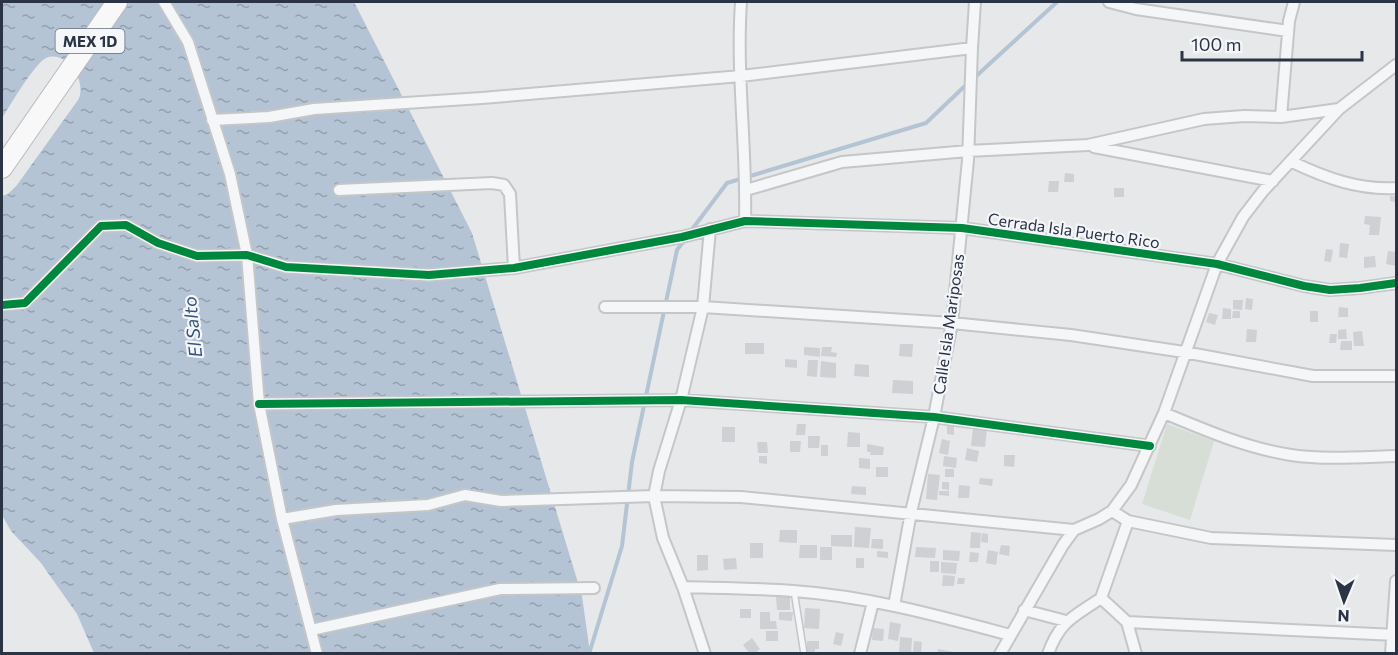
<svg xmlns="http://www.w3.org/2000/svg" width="1398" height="655" viewBox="0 0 1398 655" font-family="Commissioner,sans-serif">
  <defs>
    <pattern id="water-ripples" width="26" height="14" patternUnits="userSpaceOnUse" patternTransform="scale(1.5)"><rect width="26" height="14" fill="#b4c4d5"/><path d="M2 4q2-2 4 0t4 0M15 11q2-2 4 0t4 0" fill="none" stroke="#93a0af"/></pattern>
  </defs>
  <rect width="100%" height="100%" fill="#e6e8ea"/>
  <path fill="#d6ded6" d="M1167 424 1214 441 1190 520 1142 504Z"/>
  <path fill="url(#water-ripples)" d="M2 2H354L472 233 582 596 590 653H94L77 614 41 563 11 531 2 515V196L8 194 17 185 78 100C88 83 67 49 46 58 34 64 10 106 2 118Z"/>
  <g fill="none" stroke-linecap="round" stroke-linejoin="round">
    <path stroke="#b4c4d5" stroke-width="4" d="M973 79 1057 2
      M690 232 727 183 926 123 967 84
      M589 654 622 546 632 462 677 250 686 238"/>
  </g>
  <path fill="#ced0d3" d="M1065 173 1074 174V182H1064Z
    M1049 181H1059L1058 192H1048Z
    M1114 188H1124V197H1114Z
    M1390 196H1396V202L1390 201Z
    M1365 216 1381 217 1379 235H1369L1370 225 1364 224Z
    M1340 243 1349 244 1347 258 1339 257Z
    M1326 249 1333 250 1331 262 1324 261Z
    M1388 251 1396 252V266L1386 264Z
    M1375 256 1376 267 1364 268V257Z
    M1246 298 1253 299 1252 310 1245 309Z
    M1233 300H1243L1242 310 1233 309Z
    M1339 307 1348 308V317H1338Z
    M1223 308 1231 309V319H1222Z
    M1233 311H1240V318H1232Z
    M1310 311H1318V322H1310Z
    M1209 313 1218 315 1215 325 1206 322Z
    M1247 329 1257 330 1256 342H1246Z
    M1346 329 1347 339H1338V330Z
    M1362 331 1364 346H1354L1353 332Z
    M1330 334H1337L1336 343H1329Z
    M1341 341H1352V350H1340Z
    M745 343H764V354H745Z
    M900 344H913L912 357 899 356Z
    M804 347 820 348V357L804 355Z
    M822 347H832L831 352 837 353 836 357 821 356Z
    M785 359 797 360V368L785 367Z
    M808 360H818L817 377 807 376Z
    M821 361 836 363V378L820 377Z
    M855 364 869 365V377L854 376Z
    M893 380 913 381V394L892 393Z
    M797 424H806L805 435H796Z
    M947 424 954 425V435L947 434Z
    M722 427H735V442H722Z
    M973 428 987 429 985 447 971 446Z
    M848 432 860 433V447H847Z
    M808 436H820L819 448H808Z
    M942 439 950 441 948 455 939 453Z
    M790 441H801L800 452H790Z
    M757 442H767L768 453H758Z
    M867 444 884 447 883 455H870L871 452H867Z
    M821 445H828V456H821Z
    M967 448 979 451 977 462 965 460Z
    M1004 455H1015L1014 467 1004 466Z
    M759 456H767V464L759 463Z
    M944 456 957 458 956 468 943 466Z
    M859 458 870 459V469L859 468Z
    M876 467H888V477H876Z
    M945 469H954V477H945Z
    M928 474 940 475 937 500 926 499Z
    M980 478 993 479 992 486 979 484Z
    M942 482H949V490L942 489Z
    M959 485 970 486 969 498H958Z
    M852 486 866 487V495L851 494Z
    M939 491H949V496L939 495Z
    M855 527 871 528 869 548 854 547Z
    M780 530H797V543L779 542Z
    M971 532 981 533 980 548H970Z
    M982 533 988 534V543L981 542Z
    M831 535H852V547L831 546Z
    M872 539H883V549L871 548Z
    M750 543H763V558H750Z
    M800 545H817V558H799Z
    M1001 545 1010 546 1009 556 999 554Z
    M820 547H832V560H820Z
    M916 547 936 548 935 558 915 557Z
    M943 550 960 551 959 561 943 560Z
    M988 550 998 552 996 565 986 563Z
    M877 551 888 552V558L877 557Z
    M970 552 979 553 978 562H969Z
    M697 555H708V570L697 571Z
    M736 558 737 569 724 570 723 559Z
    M856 558H864V568H856Z
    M930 561H939V572H930Z
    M941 562 957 563 956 574 941 573Z
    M943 575 955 576 954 586H942Z
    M958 578H965L964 584H957Z
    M776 596H790V610H777Z
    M805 608 820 609 819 629 804 628Z
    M740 609H751V618H740Z
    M760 612H770V621H776L777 629H760Z
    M779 612H793L792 621 779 620Z
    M890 622 901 624 898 641 888 639Z
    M873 628 884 629 883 641 872 640Z
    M766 631H778V641H766Z
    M836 632 844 634 841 646 833 644Z
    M900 637 912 638 911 654H899Z
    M752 638 760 649 754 654H750L743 645Z
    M807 641H819V649H815V654H807Z
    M914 641 922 642 921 652H913Z
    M938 649 954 652V654H937Z"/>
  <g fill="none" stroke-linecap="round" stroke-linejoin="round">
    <g stroke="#c4c6c8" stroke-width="8">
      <path id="service" d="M794 591 804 654"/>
    </g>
    <g stroke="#c4c6c8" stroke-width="14">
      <path id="minor" d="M164 2 188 42 230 174 247 255 259 404 282 519 317 654
        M741 2C736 75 747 147 745 221
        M1109 2 1136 9 1288 31
        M1281 117 1289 21 1294 2
        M212 120 269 117 314 109 482 98 741 76 972 48
        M1094 147 1273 181
        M1292 162C1326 178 1358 190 1396 188
        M339 190 492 183 504 185 510 194 514 268
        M746 190 842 162 968 151 1088 145 1204 119 1244 116 1281 117 1339 109
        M2 305 25 303 101 226 126 225 158 243 197 256 247 255 286 267 429 275 514 268 682 237 745 221 962 228 1217 264 1304 286 1330 290 1360 288 1396 283
        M605 307H703L952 323 1071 335 1184 352 1313 376H1396
        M259 404 681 400 934 417 1150 446
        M1164 413C1205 430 1246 448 1291 455 1325 460 1362 457 1396 456
        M1112 511 1128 521 1211 538 1396 545
        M282 519 336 510 428 505 465 495 501 501 654 496 741 497 1074 530
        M1128 521 1101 598 1127 622 1136 654
        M683 587C719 588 757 588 793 591 867 596 939 616 1010 635
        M894 606 911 512 934 417 952 323 968 160 972 48 975 2
        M1024 610 1066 621
        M1127 622 1396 635
        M311 630 500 589 594 588
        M705 654 683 587 663 538 654 496 659 471 681 400 703 307 710 229
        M860 654 873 602
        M1000 654 1063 545 1074 530 1099 519 1112 511 1131 485 1164 413 1217 264 1243 217 1263 191 1339 109 1396 65
        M1048 654C1060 620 1074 617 1101 598
        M1391 654 1396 581"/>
    </g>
    <g stroke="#b8bbbf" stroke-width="22">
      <path id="motorway" d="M2 168 117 2"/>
    </g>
    <use href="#service" stroke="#f5f6f7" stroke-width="5"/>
    <use href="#minor" stroke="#f5f6f7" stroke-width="10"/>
    <use href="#motorway" stroke="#f8f8f8" stroke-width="20"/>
    <g stroke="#f4f6f9" stroke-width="11">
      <path id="cycleway" d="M2 305 25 303 101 226 126 225 158 243 197 256 247 255 286 267 429 275 514 268 682 237 745 221 962 228 1217 264 1304 286 1330 290 1360 288 1396 283
        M259 404 681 400 934 417 1150 446"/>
    </g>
    <use href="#cycleway" stroke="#00873e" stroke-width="8"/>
  </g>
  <g text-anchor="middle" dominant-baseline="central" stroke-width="4.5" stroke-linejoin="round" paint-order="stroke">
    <rect fill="#f4f6f9" stroke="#676e7b" stroke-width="1.5" x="55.5" y="29" width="69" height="24" rx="4.5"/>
    <g font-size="15" font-weight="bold" fill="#2b3445">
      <text x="90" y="41">MEX 1D</text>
    </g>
    <g font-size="16" fill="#2b3445" stroke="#f4f6f9">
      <text transform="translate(1074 230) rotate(8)">Cerrada Isla Puerto Rico</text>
      <text transform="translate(948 324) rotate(-82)">Calle Isla Mariposas</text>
    </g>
    <g font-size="18" font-style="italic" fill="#34527a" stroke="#f4f6f9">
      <text transform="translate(192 327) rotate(-96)">El Salto</text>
    </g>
  </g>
  <rect width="1398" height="655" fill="none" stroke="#2b3445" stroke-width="6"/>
  <g transform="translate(1344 601) rotate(182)" stroke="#f4f6f9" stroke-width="4.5" paint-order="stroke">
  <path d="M0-4.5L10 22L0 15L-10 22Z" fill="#2b3445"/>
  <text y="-9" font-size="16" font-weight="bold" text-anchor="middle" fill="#2b3445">N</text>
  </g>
  <path d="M1182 51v9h180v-9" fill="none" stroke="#2b3445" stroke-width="3"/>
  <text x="1191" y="51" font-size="18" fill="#2b3445" stroke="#f4f6f9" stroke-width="4.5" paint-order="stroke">100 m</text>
</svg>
